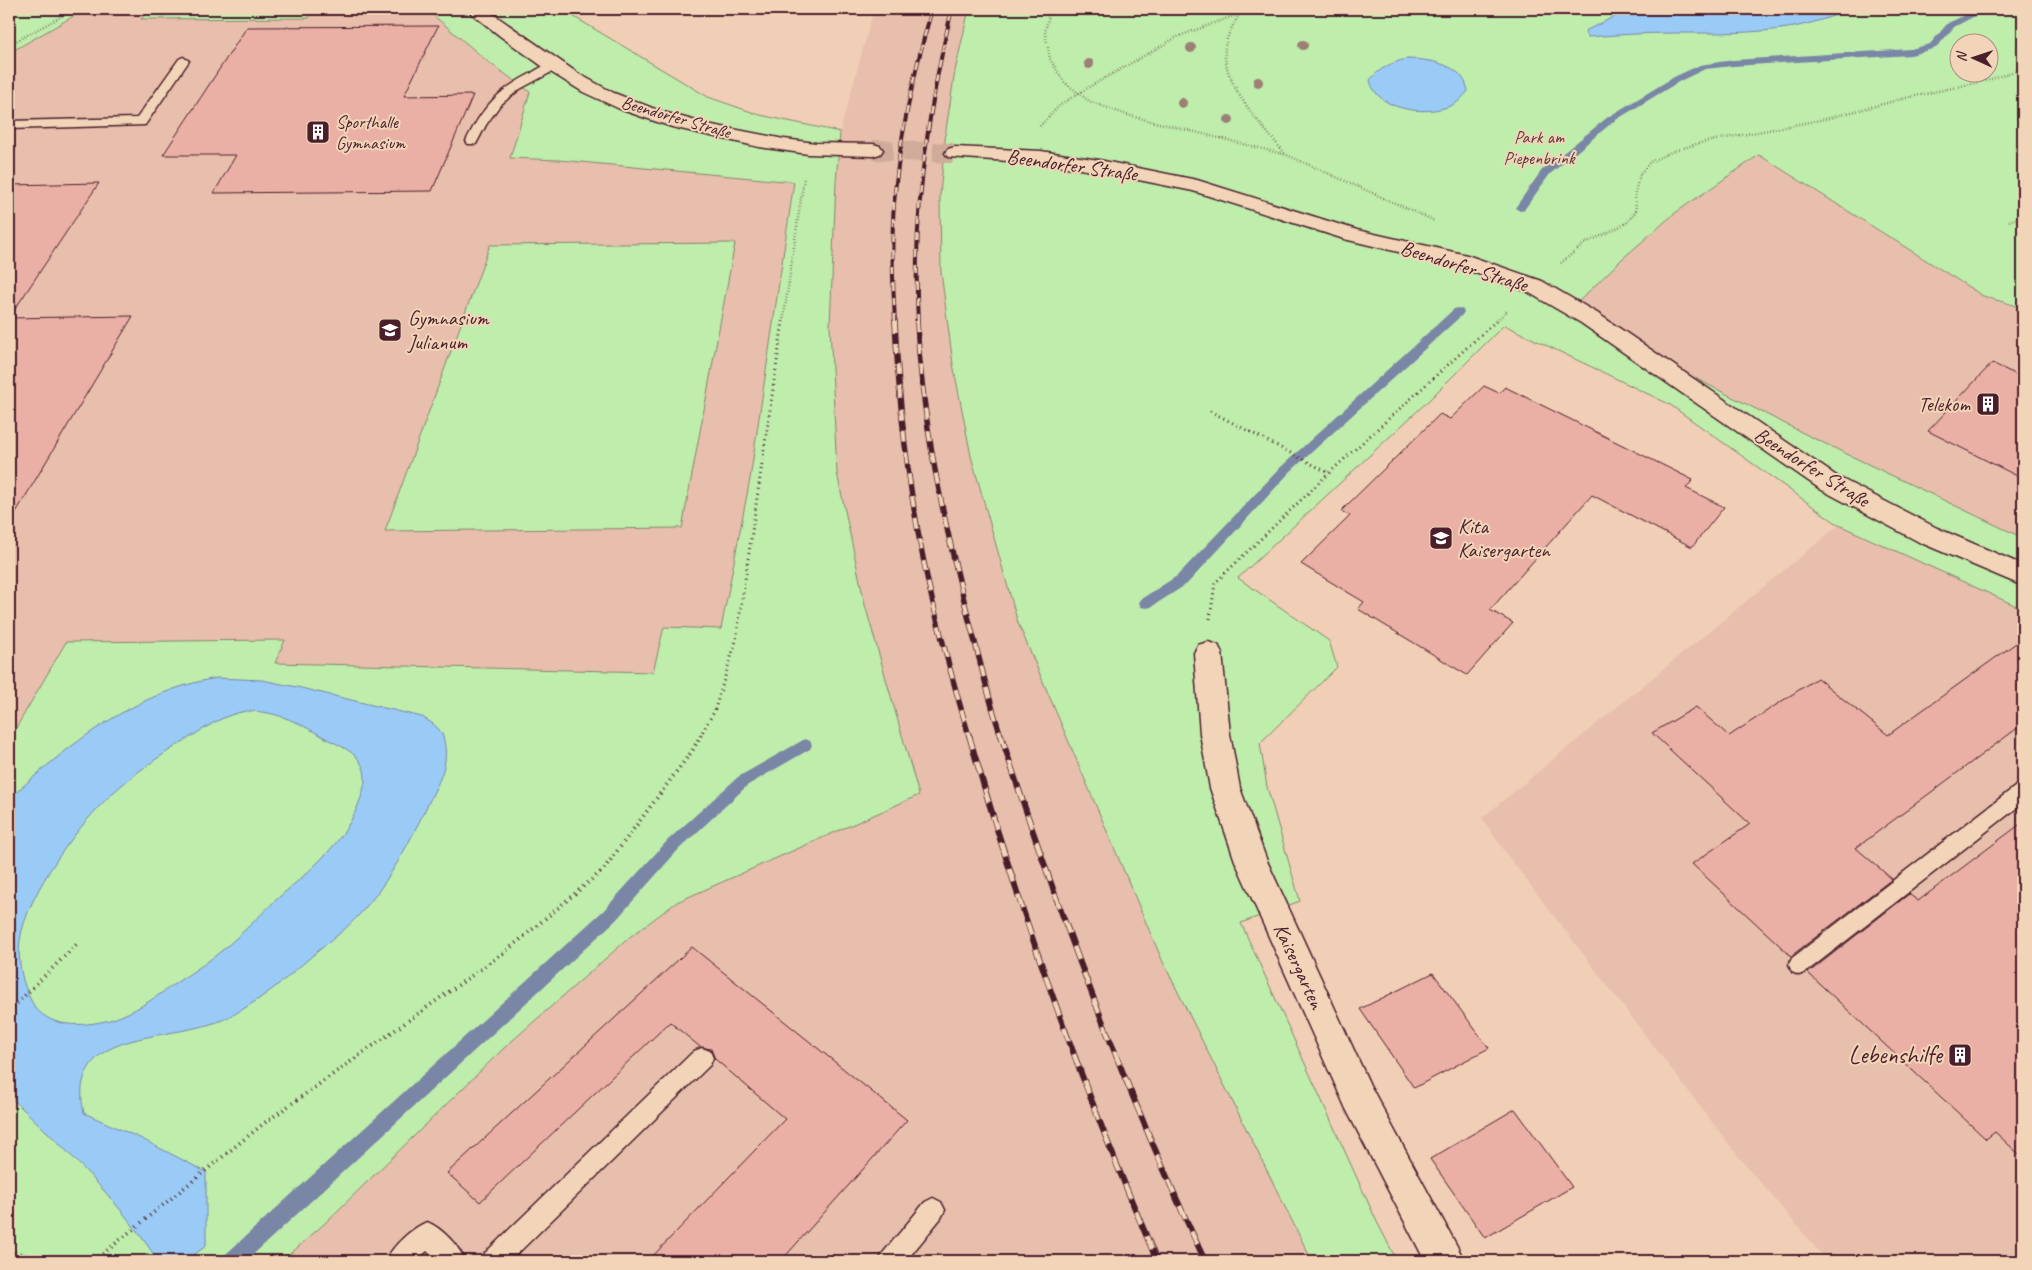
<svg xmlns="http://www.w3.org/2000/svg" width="2032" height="1270" viewBox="0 0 2032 1270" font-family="Caveat,sans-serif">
  <rect width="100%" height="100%" fill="#f1ceb6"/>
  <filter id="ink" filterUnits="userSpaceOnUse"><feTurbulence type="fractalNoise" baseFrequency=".02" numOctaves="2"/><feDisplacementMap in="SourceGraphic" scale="10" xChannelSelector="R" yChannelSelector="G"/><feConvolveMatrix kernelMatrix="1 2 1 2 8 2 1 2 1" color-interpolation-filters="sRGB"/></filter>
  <g filter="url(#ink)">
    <path fill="#e8beac" d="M86 9H426L487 61 530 92 510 158 559 160 794 181 750 479 721 629 664 627 654 672 274 663 285 640 66 642 9 740V53Z
      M874 9H969L955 71 946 130 940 195 941 272 953 364 971 456 1018 623 1162 960 1312 1261H282L324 1224 504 1048 631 936 677 902 770 860 865 605 837 473 830 326 836 182 840 132Z
      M1759 155 1983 296 2023 308V538L1809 436 1567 313 1622 259 1675 213Z
      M1839 525 2023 609V1261H1827L1739 1157 1511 860 1482 818Z"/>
    <path fill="#beedac" stroke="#84866c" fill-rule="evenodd" d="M11 9H86L9 53V11Z
      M149 9H314L309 18 141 19Z
      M426 9H561L708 97 760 115 840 132 836 182 830 326 837 473 865 605 919 795 677 902 631 936 504 1048 324 1224 282 1261H9V740L66 642 285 640 275 663 653 672 664 627 721 629 750 479 794 182 559 160 510 158 530 92 487 61Z
      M969 9H2023V308L1983 296 1759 155 1675 213 1622 259 1567 313 1809 436 2023 538V609L1839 525 1669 404 1504 325 1427 402 1238 578 1329 641 1337 667 1260 743 1267 787 1300 901 1241 923 1377 1222 1397 1261H1312L1162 960 1018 623 971 456 953 364 941 272 940 195 946 130 955 71ZM1960 42H1990V72H1960Z
      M735 243 682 528 385 531 490 245Z"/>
    <path fill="#9acbf6" stroke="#7a86a5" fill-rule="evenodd" d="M1630 9H1853C1834 16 1814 23 1794 27 1754 34 1712 33 1672 33 1644 33 1615 35 1588 37L1585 31Z
      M1406 59C1429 59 1464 64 1468 91 1463 97 1458 103 1450 106 1426 116 1376 111 1370 80 1380 68 1391 63 1406 59Z
      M217 678 262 680 297 687 422 717C429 721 438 726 442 734 445 741 446 752 445 760 444 774 435 789 429 802 410 841 390 881 360 914 345 930 328 943 312 956 287 978 262 999 233 1015 195 1036 131 1031 100 1055 81 1071 79 1091 84 1113L142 1139 206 1172V1246L185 1261H158C118 1199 63 1146 9 1096V799C68 745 136 691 217 678ZM246 711C280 711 300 724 329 740 345 748 364 756 365 777 366 791 352 821 344 832 326 858 301 878 277 899 257 918 237 939 215 956 200 968 184 977 170 987 152 1000 134 1012 113 1019 89 1026 52 1030 35 1007 23 989 17 962 20 940 27 893 80 822 115 791 136 772 160 756 184 741 204 729 222 715 246 711Z"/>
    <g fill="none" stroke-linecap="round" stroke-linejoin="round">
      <path fill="#7a86a5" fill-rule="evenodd" d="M1978 9H1988L1954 27 1936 48 1911 55 1733 66 1705 69 1680 81 1614 121 1550 174 1524 210 1520 211 1515 208 1542 170 1608 117 1674 77 1700 65 1733 60 1911 49 1930 44 1948 23Z
        M1458 308 1462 309 1464 312 1462 315 1290 472 1187 584 1151 607 1146 608 1141 607 1139 603 1141 599 1177 576 1282 466 1454 309Z
        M805 739 810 741 812 745 810 749 748 785 678 850 616 920 246 1261H224L226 1254 604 910 668 840 738 777Z"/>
    </g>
    <path fill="#eab0a6" stroke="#4a1f2b" d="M438 26 404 96 473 95 432 191 214 193 236 155H163L247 27Z
      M99 183 9 318 133 316 9 524V185Z
      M1992 363 2023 378V479L1928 431Z
      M1484 386 1499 393 1505 387 1693 480 1686 488 1724 507 1692 547 1592 495 1490 610 1513 623 1467 675 1358 609 1364 602 1301 564 1350 516 1341 511 1440 414 1450 419Z
      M2023 638V724L1856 848 1892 879 1791 956 1692 864 1750 824 1652 733 1696 707 1729 736 1817 678 1888 735Z
      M2023 822V1158L1995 1132 1986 1139 1808 973 1909 894 1918 901Z
      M692 947 907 1120 781 1261H648L785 1119 715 1059 711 1049 700 1047 670 1022 480 1202 447 1173Z
      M1433 973 1489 1048 1414 1088 1360 1009Z
      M1515 1109 1572 1187 1485 1238 1430 1159Z"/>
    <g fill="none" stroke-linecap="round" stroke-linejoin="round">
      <path stroke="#d0ab9a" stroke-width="20" stroke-dasharray="20 10" stroke-linecap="butt" d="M873 150 955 153"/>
      <g stroke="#4a1f2b" stroke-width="3">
        <path id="service" d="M183 57 189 61 145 125 9 129V121L137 118 179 59Z
          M555 61 561 65 559 68 520 89 500 105 486 125 476 144H468L466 141C482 108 497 91 530 74 538 69 546 64 555 61Z
          M2023 784V803L1806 972 1799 975 1792 972 1789 965 1792 958 2016 786Z
          M702 1048 710 1051 713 1058 710 1065 510 1261H481L485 1253 694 1051Z
          M933 1198 941 1202 945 1210 941 1218 906 1261H879L883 1253 925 1202Z
          M427 1222C442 1228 459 1246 465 1261H437L427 1251 415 1261H386C392 1246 412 1228 427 1222Z"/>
      </g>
      <g stroke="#4a1f2b" stroke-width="3">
        <path id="minor" d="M466 9H486L579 74 614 93 660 111 707 124 784 139 816 143 873 144 880 146 883 150 880 154 873 156 808 154 759 147 672 127 622 110 583 92 549 71 500 36Z
          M955 147 1041 151 1099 160 1197 180 1357 230 1467 255 1542 281 1597 313 1838 477 1937 528 2023 565V586L1919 542 1820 489 1581 323 1526 291 1453 265 1344 239 1193 191 1099 172 1041 163 948 157 945 153 948 149Z
          M1208 642 1218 645 1222 653 1230 734 1240 788 1267 861 1370 1085 1458 1248 1464 1261H1425L1346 1109 1235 861 1210 788 1200 734 1194 653 1198 645Z"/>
      </g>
      <path stroke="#4a1f2b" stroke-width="2.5" stroke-dasharray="0.5 2.5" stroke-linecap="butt" d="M1050 9 1045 32 1050 59 1064 82 1089 101 1127 115 1287 155 1435 221
        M1239 15C1233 25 1227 35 1225 47 1221 85 1264 127 1286 155
        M9 45 75 9
        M1040 126 1059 106 1077 94 1177 37 1252 9
        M2009 221 2023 216
        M1561 263 1584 244 1627 223 1636 211 1635 192 1640 174 1650 162 1671 152 1700 143 1825 119 1906 98 1989 80 2023 68
        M783 322 804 178
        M1495 322 1508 310"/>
      <path stroke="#4a1f2b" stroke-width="3" stroke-dasharray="1 4" stroke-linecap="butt" d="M1210 411 1329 473
        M1210 619 1215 583 1329 473 1496 321
        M700 736 714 712 736 641 783 321"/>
      <path stroke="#4a1f2b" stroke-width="4" stroke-dasharray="1 4.5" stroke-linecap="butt" d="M9 1011 79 942
        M9 1251 49 1261
        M94 1261 263 1124 509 949 603 870 692 751 701 735"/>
      <use href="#service" fill="#f2d5b9" fill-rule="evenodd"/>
      <use href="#minor" fill="#f2d5b9" fill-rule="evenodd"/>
      <g stroke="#4a1f2b" stroke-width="4">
        <path id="rail-far2" d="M895 322C893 283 891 243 894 204 899 138 914 72 932 9
          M918 322C912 216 927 112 952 9"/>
      </g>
      <g stroke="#4a1f2b" stroke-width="5.5">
        <path id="rail-far1" d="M895 321C899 409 909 496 928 582 940 634 954 685 969 736
          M917 321C922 422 943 518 968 616 979 656 988 697 1001 736"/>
      </g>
      <g stroke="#4a1f2b" stroke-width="6">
        <path id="rail" d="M969 735C1020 915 1083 1089 1157 1261
          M1001 735C1058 913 1126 1092 1205 1261"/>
      </g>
      <use href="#rail-far2" stroke="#f2d5b9" stroke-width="2.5" stroke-dasharray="8" stroke-linecap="butt"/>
      <use href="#rail-far1" stroke="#f2d5b9" stroke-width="4" stroke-dasharray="11" stroke-linecap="butt"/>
      <use href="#rail" stroke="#f2d5b9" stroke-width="4.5" stroke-dasharray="14" stroke-linecap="butt"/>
    </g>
    <g fill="#9e7f74">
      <circle cx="1303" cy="45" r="5"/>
      <circle cx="1191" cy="48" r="5"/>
      <circle cx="1089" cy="64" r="5"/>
      <circle cx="1258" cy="82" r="5"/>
      <circle cx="1182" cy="103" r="5"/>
      <circle cx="1229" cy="120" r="5"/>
    </g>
  </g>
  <defs>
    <g id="building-square" transform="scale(1.25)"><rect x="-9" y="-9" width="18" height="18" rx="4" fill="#4a1f2b" stroke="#f2d5b9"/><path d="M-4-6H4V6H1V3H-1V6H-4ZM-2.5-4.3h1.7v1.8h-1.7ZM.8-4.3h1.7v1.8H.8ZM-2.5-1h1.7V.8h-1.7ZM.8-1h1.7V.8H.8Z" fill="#fff"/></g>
    <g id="school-square" transform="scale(1.25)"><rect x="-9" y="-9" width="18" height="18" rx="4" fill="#4a1f2b" stroke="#f2d5b9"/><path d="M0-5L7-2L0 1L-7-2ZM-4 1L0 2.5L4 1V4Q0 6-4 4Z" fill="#fff"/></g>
  </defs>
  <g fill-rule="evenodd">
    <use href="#building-square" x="318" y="132"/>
    <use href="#school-square" x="390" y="330"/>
    <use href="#building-square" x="1988" y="404"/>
    <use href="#school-square" x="1441" y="538"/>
    <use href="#building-square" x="1960" y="1055"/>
  </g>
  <g text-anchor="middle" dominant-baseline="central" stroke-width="4" stroke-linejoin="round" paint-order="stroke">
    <g font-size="18" fill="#4a1f2b" stroke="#f2d5b9">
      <text transform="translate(676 117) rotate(16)">Beendorfer Straße</text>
    </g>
    <g font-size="18" fill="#4a1f2b" stroke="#f2d5b9" text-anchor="start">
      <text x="336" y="122">Sporthalle<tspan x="336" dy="21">Gymnasium</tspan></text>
    </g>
    <g font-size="18" fill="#5b3e3e" stroke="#f2d5b9">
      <text x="1539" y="137">Park am<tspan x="1539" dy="21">Piepenbrink</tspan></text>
    </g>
    <g font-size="21" fill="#4a1f2b" stroke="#f2d5b9">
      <text transform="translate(1072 165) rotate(8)">Beendorfer Straße</text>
      <text transform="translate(1464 266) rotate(17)">Beendorfer Straße</text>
      <text transform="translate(1812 467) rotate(32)">Beendorfer Straße</text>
      <text transform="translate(1299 966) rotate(65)">Kaisergarten</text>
    </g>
    <g font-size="21" fill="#4a1f2b" stroke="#f2d5b9" text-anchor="start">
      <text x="408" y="318">Gymnasium<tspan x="408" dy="24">Julianum</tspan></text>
      <text x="1970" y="404" text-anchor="end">Telekom</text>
      <text x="1458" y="526">Kita<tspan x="1458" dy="24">Kaisergarten</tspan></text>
    </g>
    <g font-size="25" fill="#4a1f2b" stroke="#f2d5b9" text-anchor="end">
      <text x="1942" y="1055">Lebenshilfe</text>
    </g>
  </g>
  <rect width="2032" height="1270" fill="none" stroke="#f2d5b9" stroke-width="30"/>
  <rect x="15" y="15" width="2002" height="1240" fill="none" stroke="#4a1f2b" stroke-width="2" filter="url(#ink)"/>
  <g transform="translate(1974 58) rotate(273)"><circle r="24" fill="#f2d5b9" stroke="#af8c80"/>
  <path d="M0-4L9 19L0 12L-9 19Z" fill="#4a1f2b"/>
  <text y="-8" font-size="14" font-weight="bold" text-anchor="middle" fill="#4a1f2b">N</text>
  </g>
</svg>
